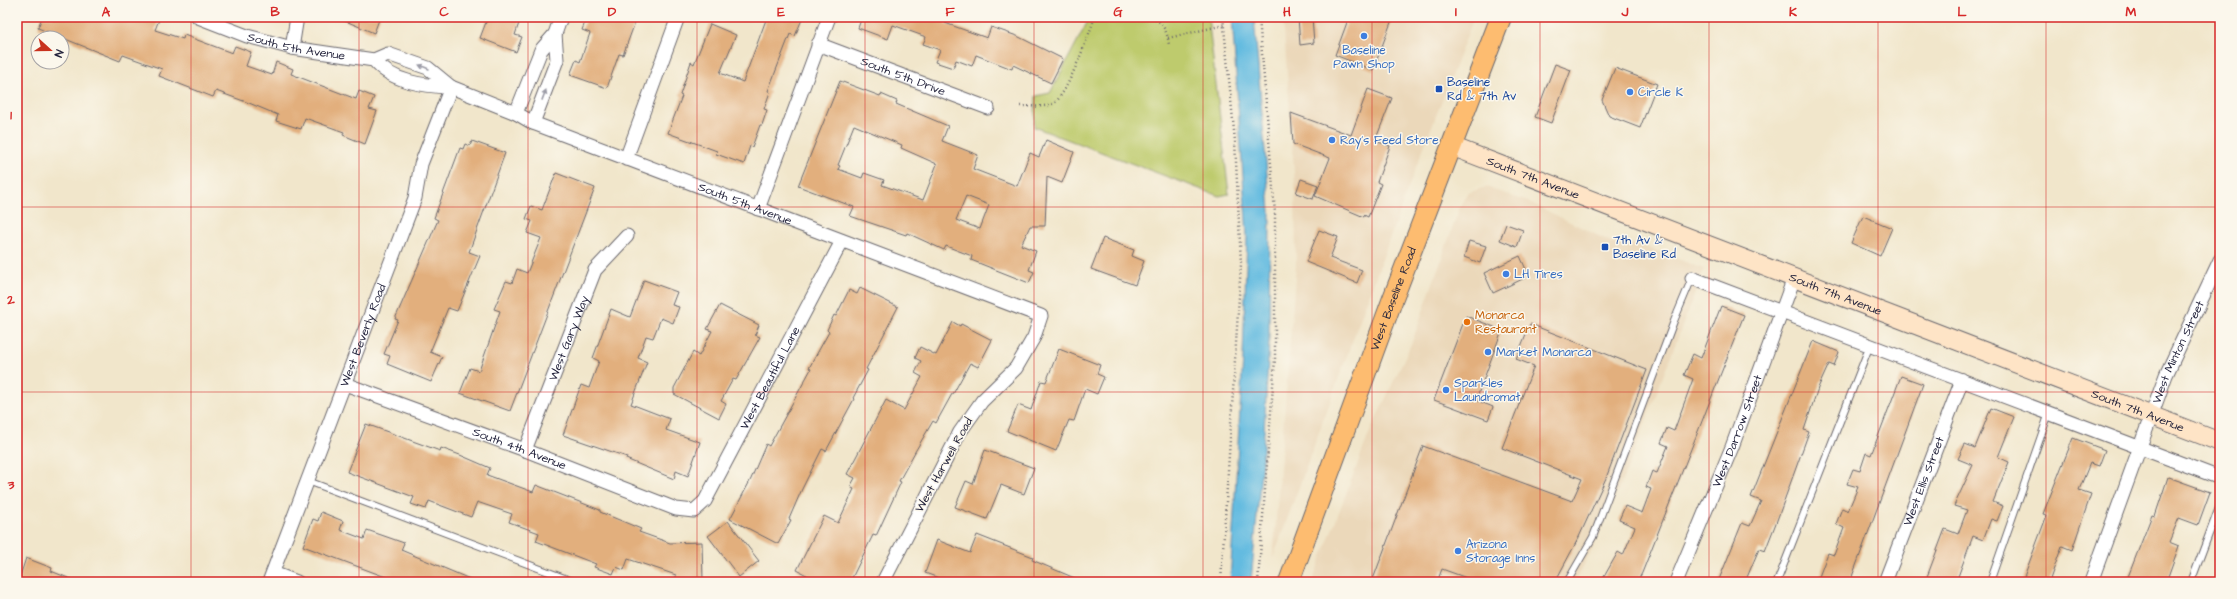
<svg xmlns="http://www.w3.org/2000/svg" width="2237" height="599" viewBox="0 0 2237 599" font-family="'Architects Daughter',sans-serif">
  <rect width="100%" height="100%" fill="#fbf7ec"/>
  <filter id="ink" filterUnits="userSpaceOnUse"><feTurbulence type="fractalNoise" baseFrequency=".025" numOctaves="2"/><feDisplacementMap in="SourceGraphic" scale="8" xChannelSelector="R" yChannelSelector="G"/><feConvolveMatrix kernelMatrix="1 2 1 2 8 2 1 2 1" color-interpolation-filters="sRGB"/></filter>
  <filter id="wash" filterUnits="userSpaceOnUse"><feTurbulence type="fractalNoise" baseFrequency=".012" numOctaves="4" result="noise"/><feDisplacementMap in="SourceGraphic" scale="16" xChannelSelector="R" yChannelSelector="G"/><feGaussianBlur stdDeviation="0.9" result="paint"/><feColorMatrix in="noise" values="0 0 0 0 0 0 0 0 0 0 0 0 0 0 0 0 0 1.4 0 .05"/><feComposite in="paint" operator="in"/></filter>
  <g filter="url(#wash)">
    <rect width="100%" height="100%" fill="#f1e6cb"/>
    <path fill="#ebd8ba" d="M1283 17H1474L1407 191 1273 558 1296 266 1295 185Z
      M1486 187 1531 203 1611 242 1641 245 1704 269 1631 460 1598 537 1575 582H1312L1369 434 1412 342 1461 204 1468 193Z"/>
    <path fill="#becb6d" stroke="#707654" d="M1090 17H1208L1229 194 1219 196 1034 127 1036 96 1050 93Z"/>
    <path fill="#63bbe0" stroke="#426e8e" d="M1232 17H1254L1270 211 1269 343 1263 450 1251 582H1230L1243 357 1247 236Z"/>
    <g id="blocks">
      <path fill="#e2af7d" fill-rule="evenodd" d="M42 17H160L155 30 183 39 184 35 232 53 235 46 251 52 246 66 272 75 276 62 293 69 291 74 356 99 359 91 374 97 369 109 377 111 365 144 343 135 344 132 305 118 301 129 276 121 278 115 249 103 216 91 213 97 159 76 162 69 123 55 120 61 38 28Z
        M336 17H380L374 33Z
        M488 17H513L520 20 515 35 522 37 516 52 480 38Z
        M587 17H637L623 55 619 54 607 88 570 75 576 60 580 62 590 33 582 30Z
        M767 17H803L795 36 790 34 768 91 770 92 764 109 767 110 762 125H760L752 147 750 146 744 164 716 154 717 151 668 133 682 96 680 95 691 62 694 64 710 24 736 35 720 73 743 82Z
        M862 17H936L945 21V23L987 38 991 27 1017 36 1063 59 1051 83 1013 65 1012 69 976 55 972 66 956 60 953 68 935 62 940 50 923 44 926 37 893 25 888 39 858 28Z
        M1298 17H1312L1314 43 1300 45Z
        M1349 17H1393L1373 70 1335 55Z
        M1555 64 1571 70 1551 123 1535 117Z
        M1615 68 1657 84 1640 128 1609 116 1602 100Z
        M840 81 880 96 881 94 897 101 896 104 948 126 942 141 978 155 973 169 1017 186 1030 153 1039 157 1046 140 1074 152 1062 183 1047 177 1045 226H1030L1021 245 1036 251 1029 270 1034 272 1029 283 971 260 972 256 946 246 944 250 907 233 906 235 850 216 854 207 798 186ZM854 125 902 145 901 148 937 164 923 200 882 185 884 180 864 173 862 178 838 169 840 166 838 165ZM966 196 989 205 980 229 956 220Z
        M1368 89 1392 98 1375 141 1390 146 1377 182 1381 184 1368 217 1364 215V217L1315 196 1330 158 1293 144 1291 113 1351 135Z
        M472 141 505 153 469 252 480 256 457 311 448 308 430 352 442 357 431 382 387 364 390 356 384 354 398 320 395 319 438 220 434 218 460 148 463 149 465 144 470 146Z
        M556 173 595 188 510 411 460 393 470 368 479 371 500 311 494 309 506 281 512 283 517 269 527 273 541 238 527 233 532 221 526 219 531 206 542 210Z
        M1301 179 1318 185 1313 199 1296 193Z
        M1863 216 1892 228 1880 256 1851 243Z
        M1506 224 1523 230 1517 247 1500 240Z
        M1319 230 1338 237 1330 258 1362 270 1357 283 1306 262Z
        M1103 238 1134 250 1132 256 1144 261 1135 285 1091 269Z
        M1469 241 1486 246 1480 263 1464 257Z
        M1520 256 1529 276 1493 293 1484 273Z
        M644 280 677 292 672 305 679 307 673 323 661 318 653 338 646 336 638 358 647 362 631 404 670 419 666 430 700 442 688 476 676 471 674 479 626 459 627 457 563 435 581 385 589 388 599 361 593 358 611 309 630 317Z
        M860 288 898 307 866 369 868 370 853 398 854 399 826 451 822 449 802 489 789 519 791 520 778 544 730 519 751 479 766 444 769 446 811 369 809 368 829 332 827 330 834 315 836 316 849 290 857 294Z
        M720 305 759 325 755 335 760 337 736 380 733 379 721 401 726 404 719 418 674 394V388L693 352 699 356 712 331 707 329Z
        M1721 306 1744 315 1642 573 1637 582H1601L1618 552 1623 555 1635 527 1619 520 1625 506 1642 513 1651 489 1646 487 1652 471 1657 473 1668 446 1661 443 1667 428 1674 431 1693 379 1684 375 1693 354 1701 358Z
        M1466 316 1502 330 1476 400 1493 407 1488 420 1434 400Z
        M953 322 960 326 961 324 992 340 978 367 970 363 953 394H952L936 423 933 421 916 450 899 481 901 482 876 536 873 535 850 582H820L797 570 824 516 838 523 854 489 850 487 855 478 847 474 886 400 904 410 922 377 915 373 921 361 915 358 920 347 936 355Z
        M1530 324 1647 370 1606 478 1579 537 1555 582H1478L1442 569 1437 582H1372L1423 446 1572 501 1582 479 1502 448 1534 366 1516 359Z
        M1813 341 1839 352 1834 366 1829 364 1818 388 1804 430 1809 432 1776 523 1765 551 1759 549 1745 582H1718L1742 523 1750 526 1761 501 1751 497Z
        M1059 349 1100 365 1097 374 1104 377 1097 394 1085 389 1074 421 1069 420 1056 451 1007 431 1018 405 1031 410 1041 381 1046 382Z
        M1901 376 1923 384 1850 582H1817L1828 553 1834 555 1844 528 1836 524 1842 508 1848 511 1858 487 1847 484 1853 469 1860 471 1866 453 1871 455Z
        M1991 408 2014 417 1998 457 2009 462 1993 502 2003 506 1997 521 1991 519 1983 540 1973 536 1956 582H1925L1945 529 1958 534 1967 510 1954 506 1973 465 1958 459 1965 444 1975 448Z
        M366 424 440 451 441 448 460 455 490 468 487 475 533 492 536 485 600 510V512L641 529 639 532 670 543 702 542 703 580 676 581V575L628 559 624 570 616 567 613 574 594 567 596 564 536 541 539 533 509 522 512 514 477 502 471 517 429 501 426 509 411 504 414 497 347 472Z
        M2073 438 2105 450 2099 466 2090 463 2079 490 2091 494 2072 550 2062 546 2049 582H2022L2047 515 2043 514Z
        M985 450 1034 468 1024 494 1001 485 987 519 955 507 966 481 973 484Z
        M2168 477 2210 492 2198 525 2179 518 2169 542 2179 546 2166 582H2126L2152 515 2155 516Z
        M321 512 343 521 340 530 364 539 367 530 404 543 401 550 477 582H399L303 546 313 519 318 521Z
        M728 521 759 561 739 577 708 536Z
        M977 535 1033 557 1032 560 1084 582H950L925 573 937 540 970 553Z
        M26 558 52 568 51 571 78 582H18Z"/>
    </g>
  </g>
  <g filter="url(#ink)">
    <use href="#blocks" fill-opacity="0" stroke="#6a676d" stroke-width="1"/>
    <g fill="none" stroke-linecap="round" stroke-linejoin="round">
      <g stroke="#6a676d" stroke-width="8">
        <path id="lane" d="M308 481 575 582
          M1567 582 1593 537 1674 321 1692 278
          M1777 582 1870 345
          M1990 582 2049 413
          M2191 582 2220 505"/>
      </g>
      <g stroke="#6a676d" stroke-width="15">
        <g id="street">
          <path id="s1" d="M198 17 247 36 292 48 374 60 388 54 428 68 451 87 516 113 533 123 1041 316 1034 337 1016 368 982 401 960 432 883 582"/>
          <path id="s2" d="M818 44 988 108"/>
          <path d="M292 48 297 17"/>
          <path d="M374 60C391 82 424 86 451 87"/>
          <path d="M516 113 541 50 555 34 561 17"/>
          <path d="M533 123 557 60 555 34"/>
          <path d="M626 159 678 17"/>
          <path d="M758 209 829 17"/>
          <path d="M1692 278 2220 478"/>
          <path id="s3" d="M345 384 525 450 676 509 694 511 705 501 842 241"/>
          <path id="s4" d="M525 450 595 270 627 236"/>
          <path d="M273 573 297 582"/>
          <path id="s5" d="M269 582 415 198 421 164 451 87"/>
          <path id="s6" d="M1676 582 1732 447 1794 278"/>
          <path id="s7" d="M1885 582 1962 380"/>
          <path id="s8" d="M2091 582 2166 375 2220 260"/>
        </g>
      </g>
      <g stroke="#6a676d" stroke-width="20">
        <g id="secondary">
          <path id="s9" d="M1451 146 2220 442"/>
        </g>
      </g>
      <g stroke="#6a676d" stroke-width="22">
        <g id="primary">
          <path id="s10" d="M1289 582 1392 301 1501 17"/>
        </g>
      </g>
      <path stroke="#6a676d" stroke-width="2.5" stroke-dasharray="1 3" stroke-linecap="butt" d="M1152 17C1164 23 1168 34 1169 46
        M1168 38 1224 25
        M1020 106C1030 106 1045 108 1054 103 1067 95 1089 34 1095 17
        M1221 582 1241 264 1235 141 1223 17
        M1258 582 1275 359V213L1259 17"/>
      <use href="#lane" stroke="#fff" stroke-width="6"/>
      <use href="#street" stroke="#fff" stroke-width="13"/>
      <use href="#secondary" stroke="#fee4c6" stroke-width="18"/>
      <use href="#primary" stroke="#fdbc70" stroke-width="20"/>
    </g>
    <defs><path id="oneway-solid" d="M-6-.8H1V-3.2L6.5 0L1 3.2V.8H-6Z"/></defs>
    <g fill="#9c9ca7">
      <use href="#oneway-solid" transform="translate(424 67) rotate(-157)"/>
      <use href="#oneway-solid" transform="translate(544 95) rotate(-69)"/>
    </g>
  </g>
  <path fill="none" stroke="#d62828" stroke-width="1" stroke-opacity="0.55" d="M191 17V582M359 17V582M528 17V582M697 17V582M865 17V582M1034 17V582M1203 17V582M1372 17V582M1540 17V582M1709 17V582M1878 17V582M2046 17V582M17 207H2220M17 392H2220"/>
  <g fill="#3f7fe0" stroke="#fbf7ec" stroke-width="1.5">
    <circle cx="1364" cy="36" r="4"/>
    <circle cx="1630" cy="92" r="4"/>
    <circle cx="1332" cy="140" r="4"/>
    <circle cx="1506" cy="274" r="4"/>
    <circle cx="1488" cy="352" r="4"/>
    <circle cx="1446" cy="390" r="4"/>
    <circle cx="1458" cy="551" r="4"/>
  </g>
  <g fill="#1a4fb4" stroke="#fbf7ec" stroke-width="1.5">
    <rect x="1435" y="85" width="8" height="8" rx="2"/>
    <rect x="1601" y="243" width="8" height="8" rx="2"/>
  </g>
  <circle fill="#e8710a" stroke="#fbf7ec" stroke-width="1.5" cx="1467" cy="322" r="4"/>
  <g text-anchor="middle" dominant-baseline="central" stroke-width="3" stroke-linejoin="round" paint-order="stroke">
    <g font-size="12" fill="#22223b" stroke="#fbf7ec">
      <text stroke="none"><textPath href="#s1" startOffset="103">South 5th Avenue</textPath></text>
      <text stroke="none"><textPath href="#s2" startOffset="91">South 5th Drive</textPath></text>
      <text stroke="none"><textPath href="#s9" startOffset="88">South 7th Avenue</textPath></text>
      <text stroke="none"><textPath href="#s1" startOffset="586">South 5th Avenue</textPath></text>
      <text stroke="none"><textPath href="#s9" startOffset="412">South 7th Avenue</textPath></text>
      <text stroke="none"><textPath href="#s10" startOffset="302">West Baseline Road</textPath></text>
      <text stroke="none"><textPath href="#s5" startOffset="264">West Beverly Road</textPath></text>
      <text stroke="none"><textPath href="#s4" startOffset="120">West Gary Way</textPath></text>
      <text stroke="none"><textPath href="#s8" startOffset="246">West Minton Street</textPath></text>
      <text stroke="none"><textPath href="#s3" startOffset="526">West Beautiful Lane</textPath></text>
      <text stroke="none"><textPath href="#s9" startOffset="736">South 7th Avenue</textPath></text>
      <text stroke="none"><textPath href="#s6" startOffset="163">West Darrow Street</textPath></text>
      <text stroke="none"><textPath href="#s3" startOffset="186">South 4th Avenue</textPath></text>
      <text transform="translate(944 465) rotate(-61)">West Harwell Road</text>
      <text stroke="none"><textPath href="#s7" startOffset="108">West Ellis Street</textPath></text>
    </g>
    <g font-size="12" fill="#366cbe" stroke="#fbf7ec" text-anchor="start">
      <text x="1364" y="50" text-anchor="middle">Baseline<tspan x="1364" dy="14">Pawn Shop</tspan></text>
      <text x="1638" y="92">Circle K</text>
      <text x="1340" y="140">Ray's Feed Store</text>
      <text x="1514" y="274">LH Tires</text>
      <text x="1496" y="352">Market Monarca</text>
      <text x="1454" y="383">Sparkles<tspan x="1454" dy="14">Laundromat</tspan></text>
      <text x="1466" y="544">Arizona<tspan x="1466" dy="14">Storage Inns</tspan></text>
    </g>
    <g font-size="12" fill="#164399" stroke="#fbf7ec" text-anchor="start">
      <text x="1447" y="82">Baseline<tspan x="1447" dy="14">Rd &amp; 7th Av</tspan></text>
      <text x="1613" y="240">7th Av &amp;<tspan x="1613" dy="14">Baseline Rd</tspan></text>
    </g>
    <g font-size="12" fill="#c56008" stroke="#fbf7ec" text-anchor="start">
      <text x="1475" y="315">Monarca<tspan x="1475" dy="14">Restaurant</tspan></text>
    </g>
  </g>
  <rect width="2237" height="599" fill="none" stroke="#fbf7ec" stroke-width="44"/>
  <g transform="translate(50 50) rotate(111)"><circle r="19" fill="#fbf7ec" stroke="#a4a2a5"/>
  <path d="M0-3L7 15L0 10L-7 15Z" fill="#c8321e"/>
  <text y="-6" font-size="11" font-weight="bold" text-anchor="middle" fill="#22223b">N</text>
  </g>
  <rect x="22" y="22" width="2193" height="555" fill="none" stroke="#d62828" stroke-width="1.5"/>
  <g font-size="13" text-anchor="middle" font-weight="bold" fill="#d62828">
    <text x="106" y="16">A</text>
    <text x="275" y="16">B</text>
    <text x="444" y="16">C</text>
    <text x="612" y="16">D</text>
    <text x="781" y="16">E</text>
    <text x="950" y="16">F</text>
    <text x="1118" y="16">G</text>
    <text x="1287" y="16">H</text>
    <text x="1456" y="16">I</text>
    <text x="1625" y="16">J</text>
    <text x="1793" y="16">K</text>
    <text x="1962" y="16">L</text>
    <text x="2131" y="16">M</text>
    <text x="11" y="119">1</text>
    <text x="11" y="304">2</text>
    <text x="11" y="489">3</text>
  </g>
</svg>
